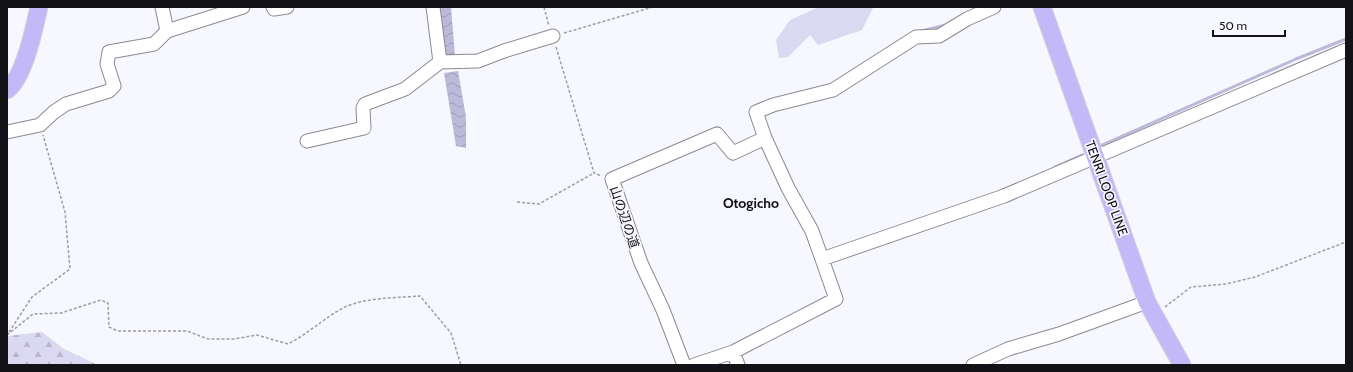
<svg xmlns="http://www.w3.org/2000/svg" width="1353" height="372" viewBox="0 0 1353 372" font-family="Cabin,'Noto Sans JP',sans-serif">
  <defs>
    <pattern id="forest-firs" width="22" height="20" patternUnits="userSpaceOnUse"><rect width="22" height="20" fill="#dbd8f1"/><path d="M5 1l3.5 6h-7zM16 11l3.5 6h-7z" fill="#bbb8ce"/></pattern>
    <pattern id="water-waves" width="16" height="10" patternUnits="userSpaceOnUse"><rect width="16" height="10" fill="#bcb9d9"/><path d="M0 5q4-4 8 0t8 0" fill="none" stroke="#a19eba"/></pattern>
  </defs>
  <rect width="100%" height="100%" fill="#f7f7ff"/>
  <path fill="#dbd8f1" d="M819 7 873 8 862 30 818 45 810 35 788 57 779 58 776 40 790 20Z"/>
  <path fill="url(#forest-firs)" d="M42 332 64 349 98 365H7V336Z"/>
  <path fill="url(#water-waves)" d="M438 7H451L455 56H445Z
    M458 71 466 117V148L456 146 444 73Z"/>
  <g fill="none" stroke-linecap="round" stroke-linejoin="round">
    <path stroke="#bcb9d9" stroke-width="3" d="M917 32 946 25
      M1102 145 1296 59 1346 39
      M1055 167 1082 155"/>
    <g stroke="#8b8a94" stroke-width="15">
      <path id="minor" d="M162 7 167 31
        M273 7 274 9 287 7
        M433 7 440 62
        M7 132 40 125 54 112 66 104 109 91 114 86 107 64 109 52 154 44 167 31 243 7
        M765 138 788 188 812 231 822 259
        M307 141 364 128 363 108 365 104 405 89 440 62 478 61 504 51 553 36
        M733 352 738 365
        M684 365 663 310 641 263 612 179 717 134 733 153 765 138 756 112 773 105 833 90 916 37 939 36 967 19 994 7
        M694 365 733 352 836 299 822 259 1004 196 1346 50
        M973 365 1008 349 1059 334 1147 302"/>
    </g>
    <g stroke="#d5d4d5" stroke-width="19">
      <path id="major" d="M1042 7 1147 302 1182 365
        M7 90C25 76 34 28 39 7"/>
    </g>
    <path stroke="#9d9da3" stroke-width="1.5" stroke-dasharray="3 2" stroke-linecap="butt" d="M544 7 549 26
      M564 33 653 7
      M556 47 594 173 602 176
      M517 202 539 204 594 173
      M1165 307 1191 287 1226 284 1255 277 1346 242
      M9 332 32 297 70 269 65 212 43 135
      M7 335 33 314 61 313 101 300 108 303 109 327 118 331H187L208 339H234L257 335 288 344C308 334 325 317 345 307 368 297 396 298 420 296L451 333 461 365"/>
    <use href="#minor" stroke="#fff" stroke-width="13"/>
    <use href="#major" stroke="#c4b9f8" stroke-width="17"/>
  </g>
  <g text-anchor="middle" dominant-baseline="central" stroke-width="3.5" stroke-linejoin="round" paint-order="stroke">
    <g font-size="13" fill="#131216" stroke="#f7f7ff">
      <text transform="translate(1107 188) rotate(70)">TENRI LOOP LINE</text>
      <text transform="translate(625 217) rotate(71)">山の辺の道</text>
    </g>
    <g font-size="14" font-weight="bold" fill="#131216" stroke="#f7f7ff">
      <text x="751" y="203">Otogicho</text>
    </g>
  </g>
  <rect width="1353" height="372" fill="none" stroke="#131216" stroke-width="16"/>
  <path d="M1213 30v6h72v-6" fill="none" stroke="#131216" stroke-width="2"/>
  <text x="1219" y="30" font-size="12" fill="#131216" stroke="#f7f7ff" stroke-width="3" paint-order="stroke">50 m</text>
</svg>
